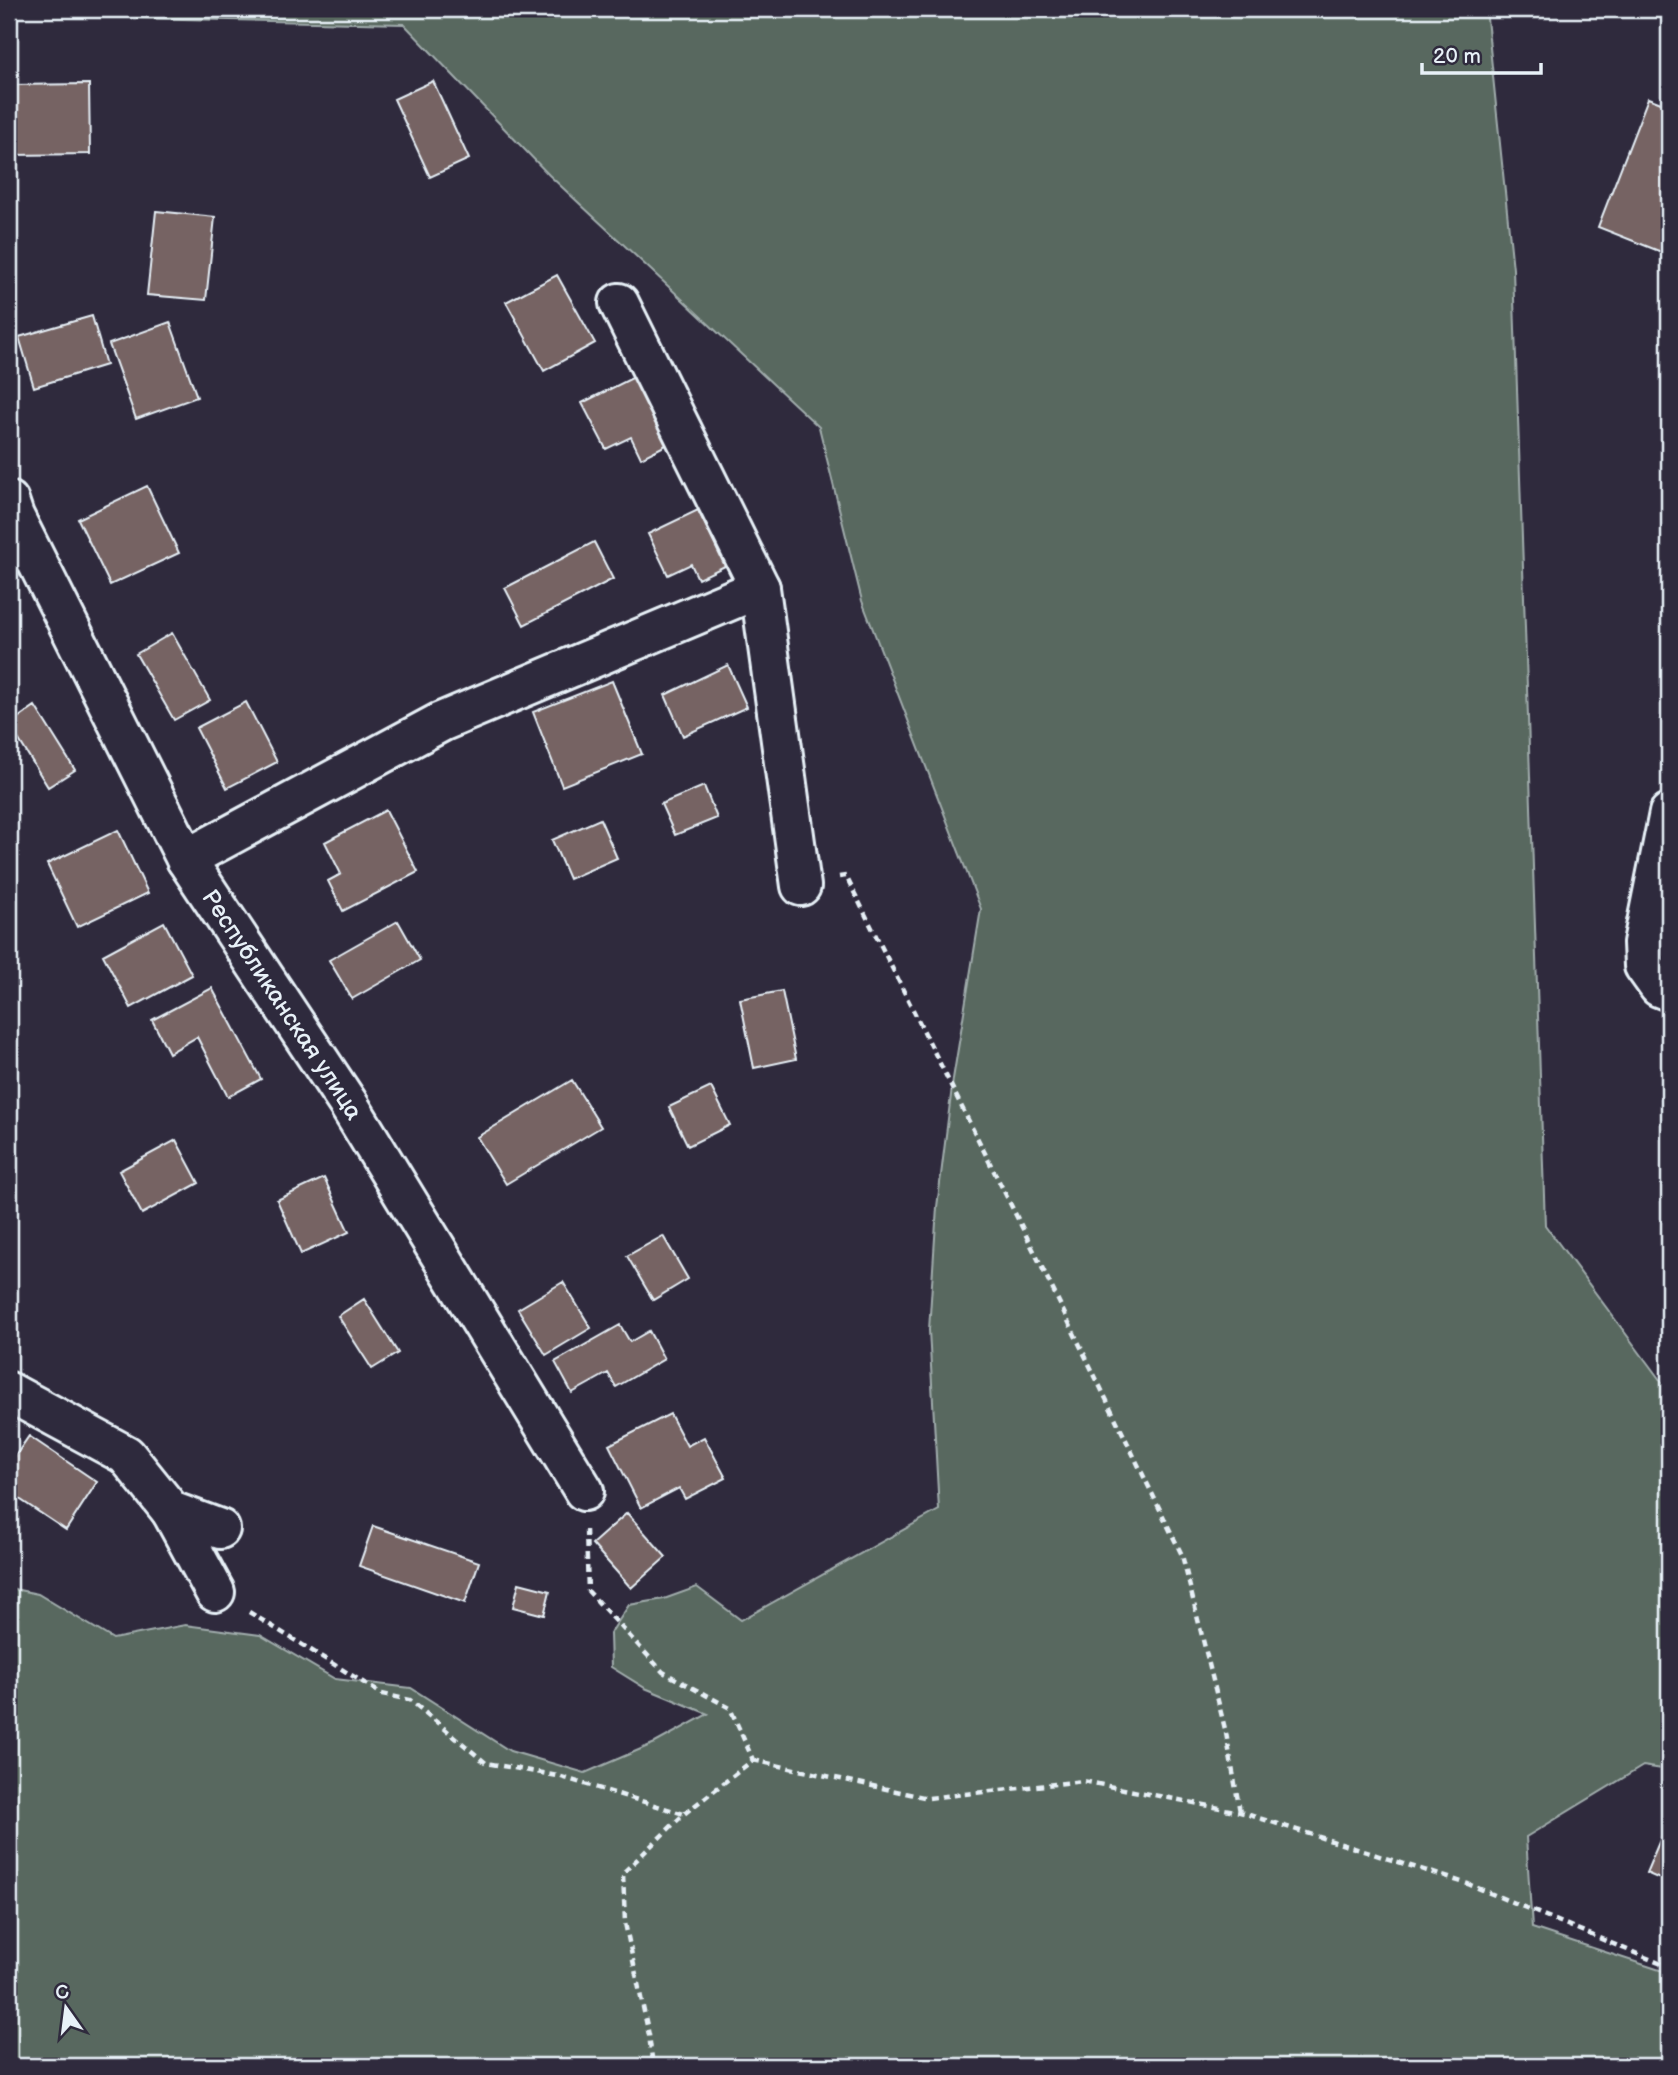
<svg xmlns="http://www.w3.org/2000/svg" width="1678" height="2075" viewBox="0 0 1678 2075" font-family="'Balsamiq Sans',sans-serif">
  <rect width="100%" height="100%" fill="#2f2a3d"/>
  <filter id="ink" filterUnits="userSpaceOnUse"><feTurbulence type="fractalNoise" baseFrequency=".0143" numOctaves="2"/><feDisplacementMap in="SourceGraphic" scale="14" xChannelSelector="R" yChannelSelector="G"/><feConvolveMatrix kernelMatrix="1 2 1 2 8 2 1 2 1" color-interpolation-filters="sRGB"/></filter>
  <g filter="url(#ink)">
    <path fill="#59685f" stroke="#a0acac" stroke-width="2" d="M135 9H1486L1513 269 1545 1225 1669 1392V1770L1643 1766 1526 1837 1532 1928 1669 1973V2066H9V1588L38 1594 113 1639 185 1625 260 1635 335 1679 411 1688 510 1751 585 1773 655 1743 708 1714 645 1688 611 1667 610 1634 629 1605 664 1599 697 1587 741 1620 939 1510 929 1330 937 1207 953 1079 981 909 862 601 819 427 549 175 404 24 137 18Z"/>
    <path fill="#766363" stroke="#e8f1f8" stroke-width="2" d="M433 81 469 159 430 177 394 99Z
      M89 84 90 154 12 155 11 85Z
      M1648 98 1669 106V255L1598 227Z
      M156 211 215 217 206 300 147 295Z
      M557 275 595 343 544 371 506 302Z
      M92 316 106 365 34 387 19 337Z
      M170 322 197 397 136 419 109 344Z
      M636 376 670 443 641 458 631 437 606 449 582 403Z
      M147 486 179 553 110 585 78 519Z
      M698 510 725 566 698 579 691 564 668 575 648 534Z
      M594 542 613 579 524 625 505 588Z
      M172 633 210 700 174 720 136 654Z
      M728 665 747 707 683 736 665 695Z
      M612 681 642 754 562 786 533 712Z
      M246 702 277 762 227 788 196 728Z
      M35 706 75 770 48 787 9 724Z
      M704 786 717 818 675 835 661 804Z
      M386 810 418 872 343 911 328 881 341 874 325 842Z
      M600 819 617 858 569 879 552 840Z
      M118 830 148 893 77 927 47 864Z
      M398 921 420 960 352 999 329 960Z
      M164 922 192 975 131 1008 103 955Z
      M212 988 261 1079 228 1097 197 1037 169 1053 152 1020Z
      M782 991 796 1059 754 1068 740 999Z
      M572 1080 601 1127 506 1184 477 1137Z
      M711 1087 730 1125 688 1146 669 1107Z
      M176 1140 199 1183 142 1214 119 1171Z
      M324 1178 349 1232 301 1254 277 1200Z
      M663 1236 688 1279 653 1300 627 1256Z
      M563 1282 591 1328 546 1355 518 1309Z
      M364 1299 398 1353 372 1369 338 1316Z
      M620 1325 630 1342 649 1331 664 1359 616 1387 608 1373 572 1393 555 1362Z
      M670 1414 687 1446 704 1437 726 1478 685 1499 679 1488 641 1508 609 1445Z
      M29 1436 97 1482 66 1530 9 1492V1465Z
      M627 1513 666 1557 631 1588 592 1544Z
      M373 1526 479 1562 465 1603 359 1566Z
      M519 1583 550 1591 544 1615 513 1607Z
      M1662 1835 1669 1838V1883L1646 1873Z"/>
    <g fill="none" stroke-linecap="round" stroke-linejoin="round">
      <g stroke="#e8f1f8" stroke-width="44">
        <g id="minor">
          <path d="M619 303 760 588 801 886"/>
          <path id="s1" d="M9 501 14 516 186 859 347 1102 584 1491"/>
          <path d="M1669 813 1643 943 1644 966 1659 987 1669 991"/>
          <path d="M186 859 441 722 760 588"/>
          <path d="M9 1392 126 1455 171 1511 220 1529"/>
          <path d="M171 1511 215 1592"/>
        </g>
      </g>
      <path stroke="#e8f1f8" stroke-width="4.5" stroke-dasharray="7 5" stroke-linecap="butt" d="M839 877 846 876 1036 1255 1182 1555 1226 1733 1240 1812
        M586 1530 588 1591 663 1672 730 1708 753 1760 684 1814 623 1873 625 1923 649 2035 653 2066
        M249 1612 382 1694 410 1700 486 1763 558 1776 684 1814
        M753 1760 928 1798 1083 1781 1240 1812 1468 1884 1669 1967"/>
      <use href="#minor" stroke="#2f2a3d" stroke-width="38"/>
    </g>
  </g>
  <g text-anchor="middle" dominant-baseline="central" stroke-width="6" stroke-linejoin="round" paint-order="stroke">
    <g font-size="24" fill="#e8f1f8" stroke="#2f2a3d">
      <text stroke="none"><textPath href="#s1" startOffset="574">Республиканская улица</textPath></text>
    </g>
  </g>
  <rect width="1678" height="2075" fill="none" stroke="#2f2a3d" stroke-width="35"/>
  <rect x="18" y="18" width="1643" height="2040" fill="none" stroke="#e8f1f8" stroke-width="2.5" filter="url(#ink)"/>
  <g transform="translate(66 2008) rotate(346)" stroke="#2f2a3d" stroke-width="5" paint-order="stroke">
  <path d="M0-5L12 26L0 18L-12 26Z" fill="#e8f1f8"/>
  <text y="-10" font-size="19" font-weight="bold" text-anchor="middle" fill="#e8f1f8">С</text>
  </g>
  <path d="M1422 63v10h119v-10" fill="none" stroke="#e8f1f8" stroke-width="3.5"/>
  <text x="1433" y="63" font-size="21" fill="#e8f1f8" stroke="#2f2a3d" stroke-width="5" paint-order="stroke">20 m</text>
</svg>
